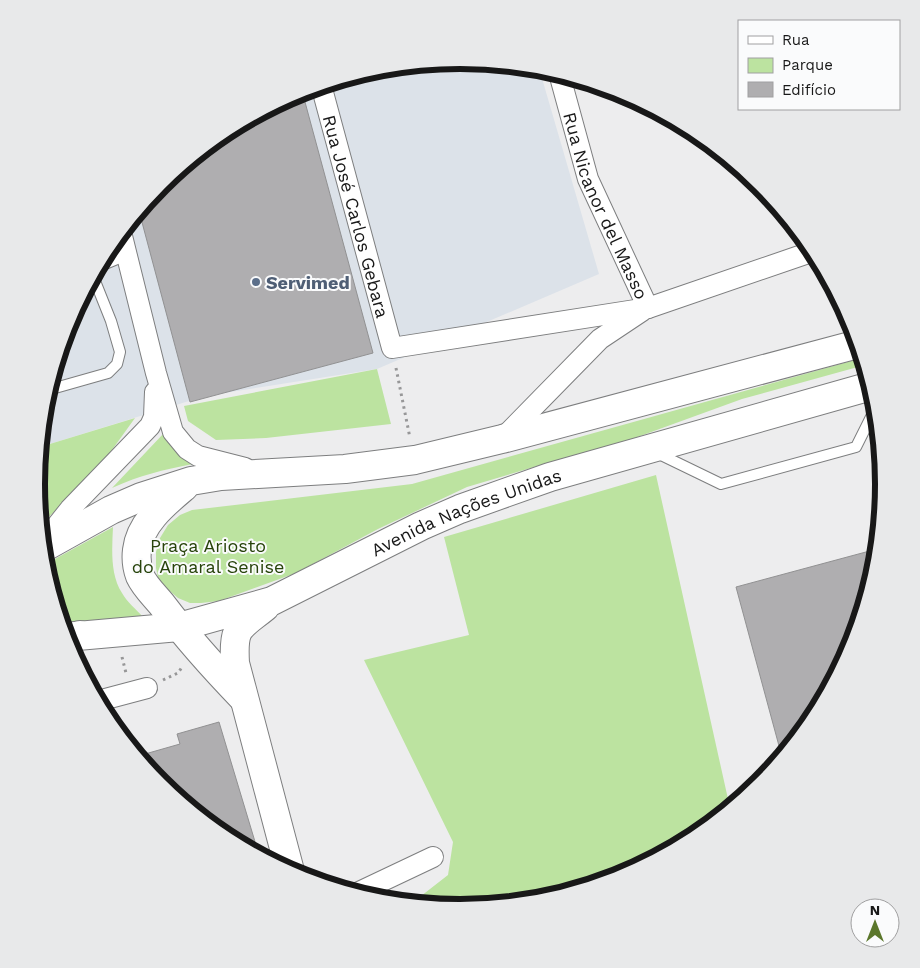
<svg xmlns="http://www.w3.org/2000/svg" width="920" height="968" viewBox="0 0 920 968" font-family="'Work Sans',sans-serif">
  <rect width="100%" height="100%" fill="#ededee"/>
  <path fill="#dce2e9" d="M460 60 539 68 599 274 377 369 205 396 40 447 44 401 69 322 108 248 161 184 225 132 298 92 378 68Z"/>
  <path fill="#bce3a0" d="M862 358 865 365 742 399 599 451 544 464 467 487 378 529 296 573 219 601 201 603H190L178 598 159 582 156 568V552L160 538 168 525 180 515 192 510 412 484Z
    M377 369 391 424 266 438 216 440 188 421 184 406Z
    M135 418 104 461 40 526 36 484 40 447Z
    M164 433 177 453 193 464C162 470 141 475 112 488Z
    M656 475 730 808 695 836 622 876 542 900 460 908 412 903 448 875 453 842 364 660 469 635 444 537Z
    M113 527C112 549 110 574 122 593 127 602 136 609 143 617L62 624 44 565Z"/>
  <path fill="#afaeb0" stroke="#919192" d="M302 91 373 353 190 402 139 211 161 184 225 132Z
    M877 549 876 567 851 646 812 720 782 757 736 587Z
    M219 722 259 855 224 836 160 783 138 756 180 744 177 734Z"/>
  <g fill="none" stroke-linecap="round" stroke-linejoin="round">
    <g stroke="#7d7e7f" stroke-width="12">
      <path id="lane" d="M98 267 127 255
        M48 390 108 373 117 364 120 352 111 321 93 276
        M657 453 721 484 856 447 876 407"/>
    </g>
    <g stroke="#7d7e7f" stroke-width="22">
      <g id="street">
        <path id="s1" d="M559 73 588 179 648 308"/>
        <path id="s2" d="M321 85 392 348 648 308 814 251"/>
        <path d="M121 232 156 373 173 432 187 449 198 456 245 468"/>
        <path d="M503 438 600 339 642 311"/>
        <path d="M42 544 70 509 150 426 154 417 155 392"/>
        <path d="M98 701 147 688"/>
        <path d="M357 893 433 857"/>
      </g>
    </g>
    <g stroke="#7d7e7f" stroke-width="30">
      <g id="secondary">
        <path d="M184 487C165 503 140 523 137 550 136 558 137 568 140 576 145 587 156 597 163 606 188 639 215 669 243 698"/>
        <path d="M43 548 111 510 141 497 191 481 221 476 345 469 415 460 502 439 858 344"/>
        <path d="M265 607C238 629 233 626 235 663L290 871"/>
        <path id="s3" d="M66 637 179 627 272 601 421 526 460 509 550 477 871 386"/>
      </g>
    </g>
    <g stroke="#7d7e7f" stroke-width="30">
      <path id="highway" d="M66 639 80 635"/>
    </g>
    <path stroke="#979798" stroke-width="3" stroke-dasharray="2.5 4" stroke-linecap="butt" d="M396 368 410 438
      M122 657 126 673
      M163 680 178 673 182 667"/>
    <use href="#lane" stroke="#fff" stroke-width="10"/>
    <use href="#street" stroke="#fff" stroke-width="20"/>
    <use href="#secondary" stroke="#fff" stroke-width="28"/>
    <use href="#highway" stroke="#fff" stroke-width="28"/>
  </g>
  <circle fill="#5c6f8a" stroke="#fafbfc" stroke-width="2" cx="256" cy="282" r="5"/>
  <g text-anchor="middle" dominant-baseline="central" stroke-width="4" stroke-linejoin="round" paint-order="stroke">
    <g font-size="18" fill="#181818" stroke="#fafbfc">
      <text stroke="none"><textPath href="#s1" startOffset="141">Rua Nicanor del Masso</textPath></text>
      <text stroke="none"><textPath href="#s2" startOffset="136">Rua José Carlos Gebara</textPath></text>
      <text stroke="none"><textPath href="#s3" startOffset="424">Avenida Nações Unidas</textPath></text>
    </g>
    <g font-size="18" font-weight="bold" fill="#4e5e75" stroke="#fafbfc" text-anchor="start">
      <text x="266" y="282">Servimed</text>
    </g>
    <g font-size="18" fill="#27430a" stroke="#fafbfc">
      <text x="208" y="545">Praça Ariosto<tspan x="208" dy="21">do Amaral Senise</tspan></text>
    </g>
  </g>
  <path d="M0 0H920V968H0ZM45 484a415 415 0 1 1 830 0a415 415 0 1 1-830 0Z" fill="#e8e9ea" fill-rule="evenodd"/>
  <path fill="none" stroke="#181818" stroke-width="6" d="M45 484a415 415 0 1 1 830 0a415 415 0 1 1-830 0Z"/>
  <rect x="738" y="20" width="162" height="90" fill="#fafbfc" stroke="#a0a0a1"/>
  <rect x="748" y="36" width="25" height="8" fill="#ffffff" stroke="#a0a0a1"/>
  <text x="782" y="45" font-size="15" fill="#181818">Rua</text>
  <rect x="748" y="58" width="25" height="15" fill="#bce3a0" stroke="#a0a0a1"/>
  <text x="782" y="70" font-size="15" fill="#181818">Parque</text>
  <rect x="748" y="82" width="25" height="15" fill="#afaeb0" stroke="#a0a0a1"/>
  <text x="782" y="95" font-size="15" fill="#181818">Edifício</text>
  <g transform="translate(875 923)"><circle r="24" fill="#fafbfc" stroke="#a0a0a1"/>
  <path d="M0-4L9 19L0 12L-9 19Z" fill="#5b772c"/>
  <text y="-8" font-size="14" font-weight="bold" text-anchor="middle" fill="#181818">N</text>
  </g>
</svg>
